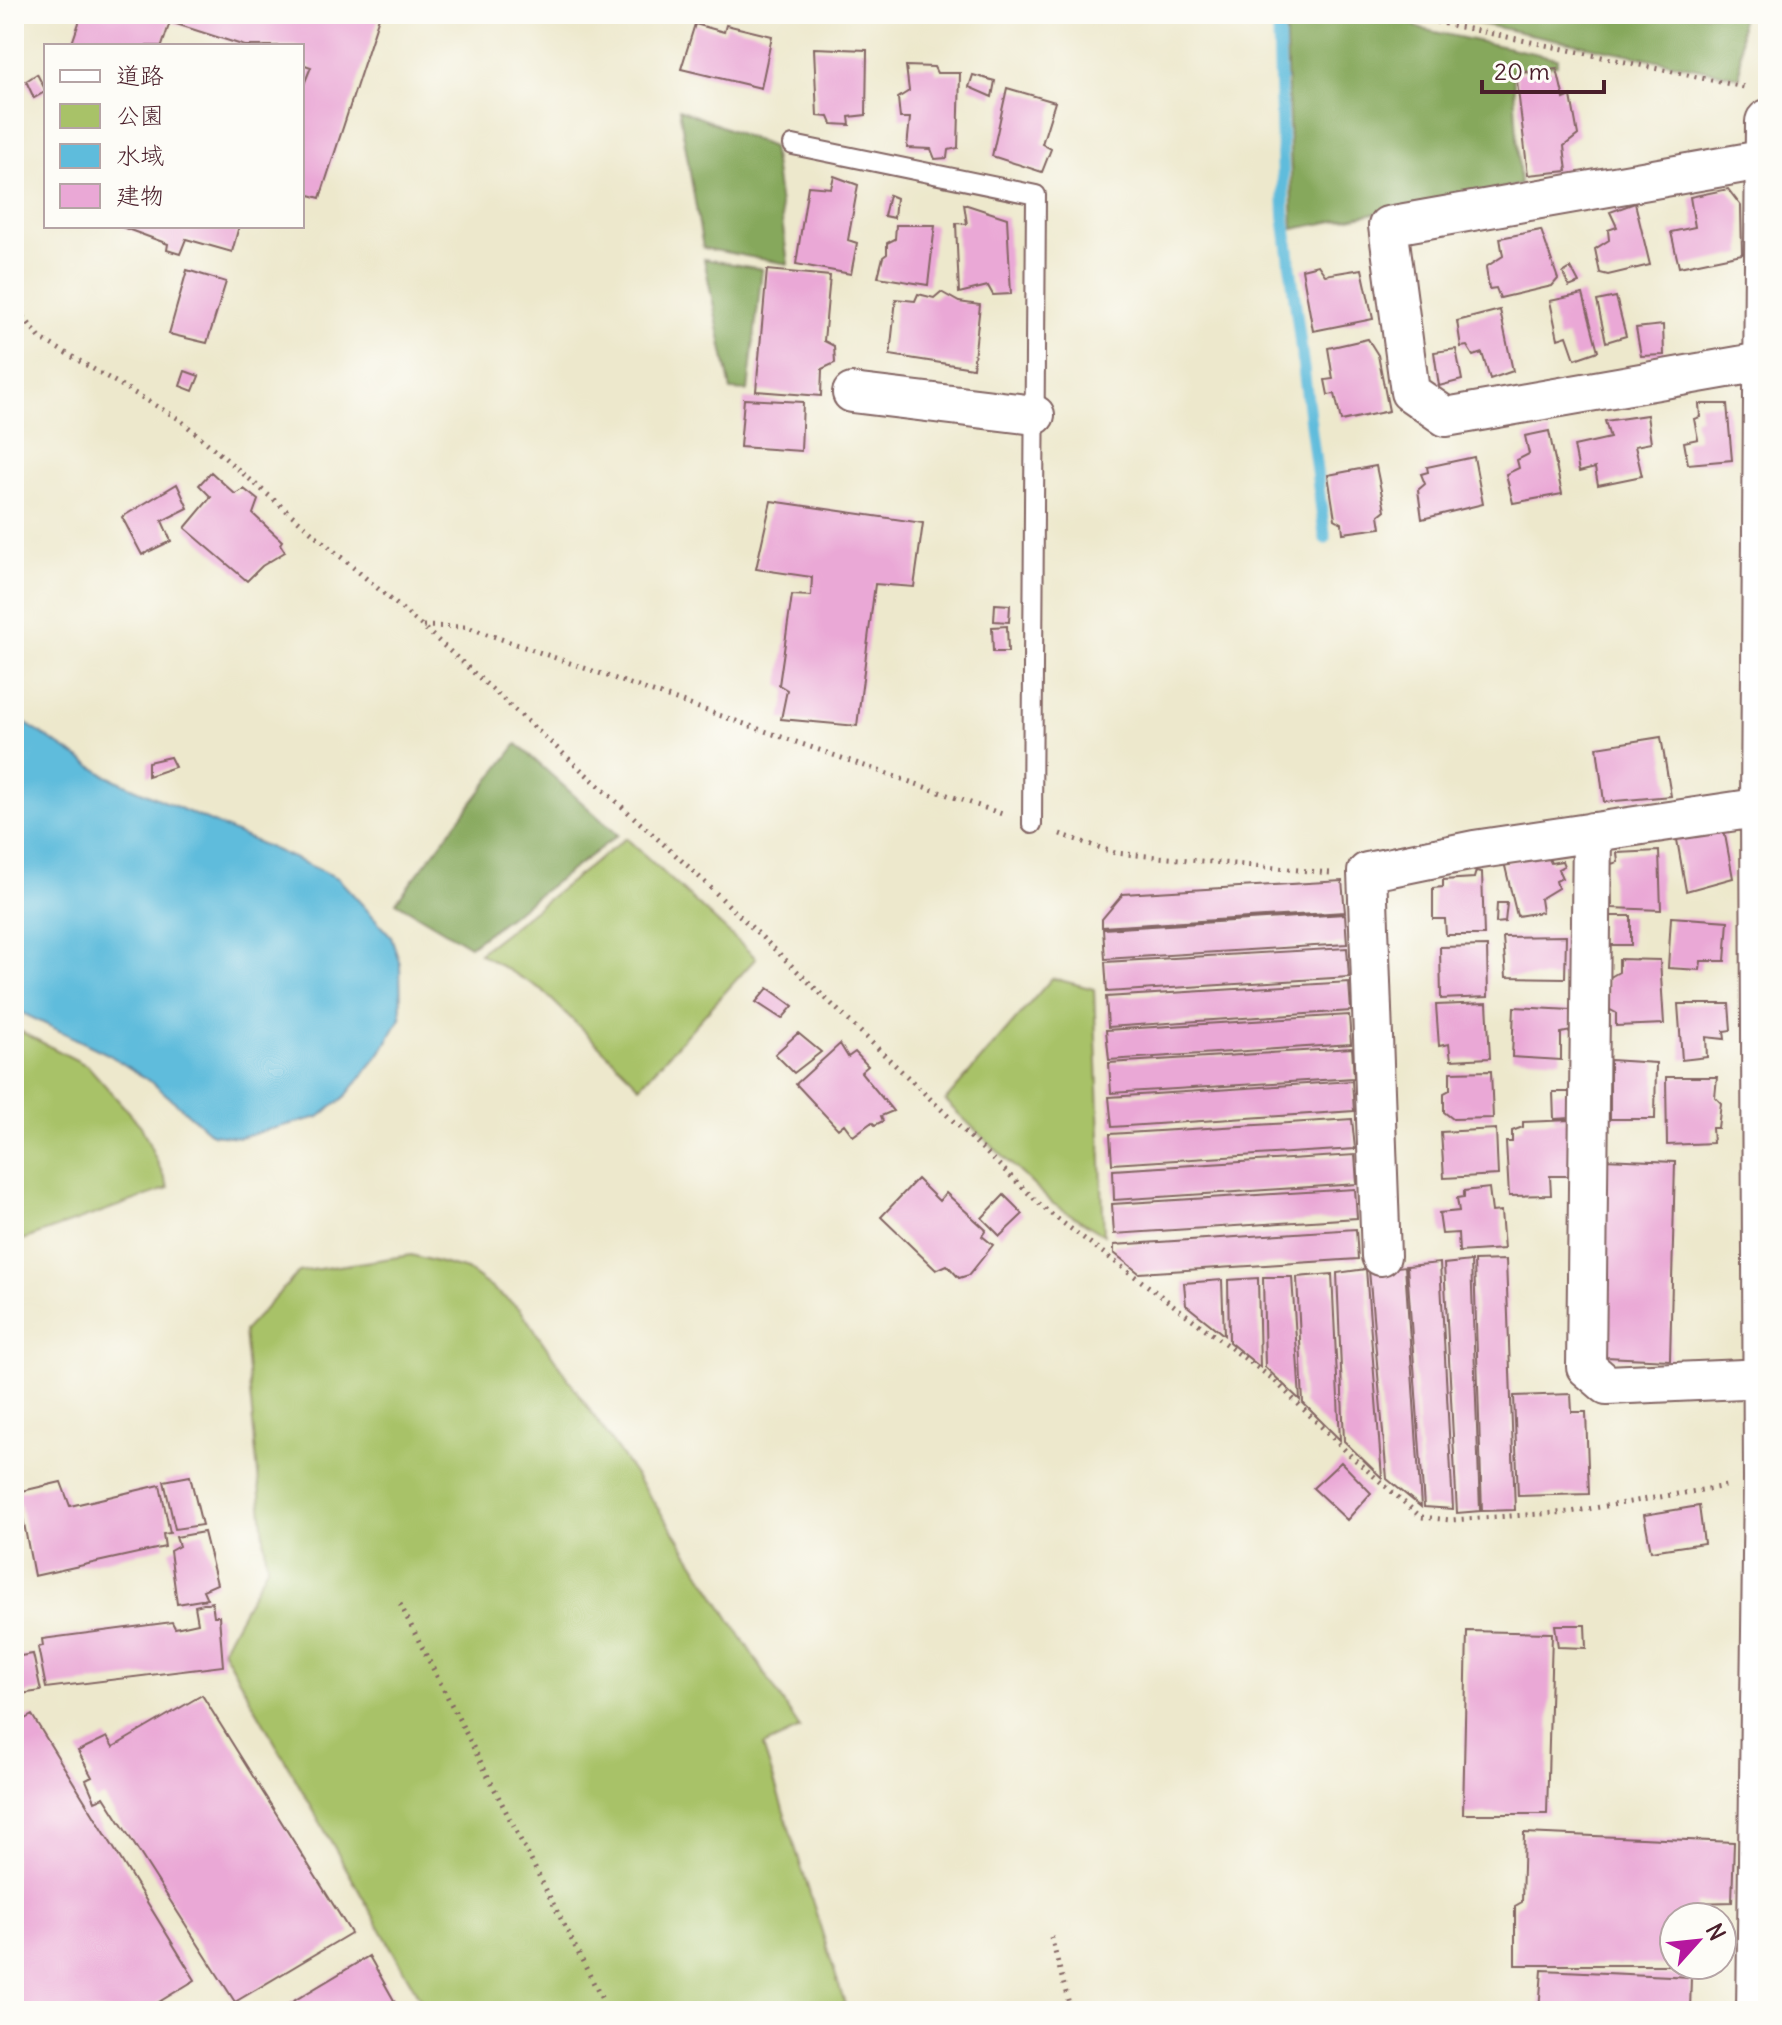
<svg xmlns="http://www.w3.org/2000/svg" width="1782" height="2025" viewBox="0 0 1782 2025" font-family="Delius,'Klee One',sans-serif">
  <rect width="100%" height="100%" fill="#fdfcf7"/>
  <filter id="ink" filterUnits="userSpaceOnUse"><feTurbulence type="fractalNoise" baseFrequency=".0125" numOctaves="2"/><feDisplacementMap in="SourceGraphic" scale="16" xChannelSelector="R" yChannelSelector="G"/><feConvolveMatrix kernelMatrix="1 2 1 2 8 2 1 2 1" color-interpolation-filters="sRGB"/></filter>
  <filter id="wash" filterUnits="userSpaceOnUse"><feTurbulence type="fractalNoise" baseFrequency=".006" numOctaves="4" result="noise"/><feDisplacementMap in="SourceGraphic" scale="32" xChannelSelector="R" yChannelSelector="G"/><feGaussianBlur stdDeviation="1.8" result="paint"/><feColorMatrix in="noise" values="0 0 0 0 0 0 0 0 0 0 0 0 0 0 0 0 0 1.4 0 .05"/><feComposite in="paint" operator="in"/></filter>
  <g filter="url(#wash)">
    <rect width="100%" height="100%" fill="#ede8cc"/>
    <path fill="#a8c268" stroke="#79704a" stroke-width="2" d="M626 838 756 958 640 1086 542 990 479 953Z
      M1052 978 1094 989 1104 1235 1052 1203 945 1101Z
      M14 1028 88 1066 141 1126 169 1188 14 1243Z
      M411 1255 467 1270 520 1309 677 1536 800 1729 763 1746 847 2011H427L222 1649 267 1567 244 1331 299 1272Z"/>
    <path fill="#86a85c" stroke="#686444" stroke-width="2" d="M1285 14H1395L1421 29 1557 58V65L1513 70 1520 185 1293 229Z
      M1431 14H1741L1740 77Z
      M679 109 772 147 788 264 703 248Z
      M704 259 762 269 748 391 731 390Z
      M517 744 618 835 470 946 396 902Z"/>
    <path fill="#5ebcdc" stroke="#546e84" stroke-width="2" d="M14 716 107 776 338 878 391 936 400 964 401 1017 381 1052 345 1097 319 1117 239 1137 212 1134 154 1084 108 1054 14 1009Z"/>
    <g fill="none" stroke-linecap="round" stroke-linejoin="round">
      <path stroke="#5ebcdc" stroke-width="12" d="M1278 14 1284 215 1325 538"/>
    </g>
    <g id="blocks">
      <path fill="#eaa8d6" d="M82 14H380L320 198 302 193V89L311 67 302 64V46H245L170 22 162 46H71Z
        M695 24 724 32 726 25 772 36 761 88 681 69Z
        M814 48 867 50 866 115 849 117 850 125 832 124 829 117 817 116Z
        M906 66 934 67 937 73H960L958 148 948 150 947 158 935 159 931 149 907 148 910 118H900L898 98 909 91Z
        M1557 69 1564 99 1571 96 1578 135 1564 146 1567 171 1528 175 1516 73Z
        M37 74 46 91 34 98 26 81Z
        M973 75 995 81 992 97 969 87Z
        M1007 88 1055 102 1042 144 1051 149 1042 172 992 156Z
        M834 176 858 185 848 240 857 243 851 274 796 264 808 186 831 188Z
        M1728 189 1741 206 1742 254 1679 267 1671 232 1695 227 1690 197Z
        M889 195 896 198 894 218 884 216Z
        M1635 203 1650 265 1608 275 1600 273 1595 249 1609 240 1608 230 1617 227 1610 212Z
        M964 204 1007 218 1011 294 993 295 988 286 959 293 956 223 967 224Z
        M896 225H935L928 285 878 277 883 257 887 254V243L895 239Z
        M119 226H239L232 252 186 239 180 254 167 250 168 244Z
        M1541 230 1558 279 1552 286 1500 298 1496 288 1489 289 1486 267 1503 256 1500 238Z
        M1318 265 1325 275 1362 269 1373 319 1313 331 1302 269Z
        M1571 268 1579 283 1569 287 1563 273Z
        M187 270 226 282 207 343 169 334Z
        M767 270 830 276 824 341 834 346 835 363 822 369 821 396 756 391Z
        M941 292 959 302 980 305 973 368 890 355 896 299 915 301 918 294 934 298Z
        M1583 294 1598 351 1575 359 1567 336 1558 339 1550 301Z
        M1616 297 1626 336 1606 342 1597 301Z
        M1500 310 1513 371 1490 379 1482 353 1473 356 1467 346 1461 347 1457 321Z
        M1663 325 1664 355 1641 356 1636 328Z
        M1368 339 1378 355 1389 411 1341 421 1335 394 1328 395 1325 380 1333 379 1328 348Z
        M1456 349 1462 380 1439 386 1434 352Z
        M185 371 199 376 193 391 180 386Z
        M744 399 803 402 801 451 740 447Z
        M1699 404H1727L1732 460 1688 464 1684 442 1698 439 1694 419 1700 417Z
        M1647 415 1651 443 1635 446 1642 476 1598 485 1595 468 1579 472 1574 446 1610 438 1605 421Z
        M1549 431 1562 494 1513 503 1506 474 1519 468 1517 460 1529 454 1525 436Z
        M1474 457 1483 504 1422 519 1418 490 1425 484 1421 474 1428 472 1427 467Z
        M1376 466 1385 510 1379 515 1381 528 1343 533 1342 523 1335 519 1328 475Z
        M211 472 235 494 244 489 258 500 253 514 282 541 280 544 285 552 262 566 247 581 185 528 211 497 199 485Z
        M177 484 188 508 162 521 171 541 142 555 122 517Z
        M771 501 923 523 914 587 875 584 857 726 781 719 787 690 779 685 792 595 811 596 812 577 756 569Z
        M995 604 1010 605 1009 622 994 621Z
        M1007 626 1008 652H993L992 627Z
        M1661 737 1671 796 1604 802 1597 747Z
        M170 757 175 767 148 776V762Z
        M1723 824 1733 878 1686 891 1676 834Z
        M1659 851 1661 910 1612 908 1611 864 1618 862 1617 853Z
        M1547 855 1551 863 1562 861 1564 866 1558 869 1562 878 1556 881 1558 888 1540 899 1542 912 1517 916 1504 862Z
        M1476 871 1482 872 1484 935H1446L1445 919H1433V888L1443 887V880L1474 878Z
        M1342 881 1345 912 1102 927V919L1123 894Z
        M1497 903H1507L1505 922 1496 923Z
        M1345 914 1347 944 1105 959 1103 929Z
        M1604 916H1631V945H1602Z
        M1671 917 1728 921 1725 961H1701L1700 970 1668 968Z
        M1566 936 1565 978 1506 977 1503 937Z
        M1487 946 1488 997 1441 999 1440 947Z
        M1347 948 1349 977 1107 992 1105 962Z
        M1619 959 1660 960 1664 1024 1616 1026V1013L1607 1008V979L1619 972Z
        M1349 982 1351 1011 1108 1027 1106 997Z
        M768 988 793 1006 782 1019 756 1002Z
        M1487 1003 1490 1058 1451 1060 1449 1044 1439 1046 1436 1005Z
        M1678 1004H1729L1731 1030 1724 1031 1725 1039 1706 1037 1707 1057 1682 1060Z
        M1514 1007 1571 1010V1031L1561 1033V1060L1512 1057Z
        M1349 1015 1351 1044 1109 1060 1106 1030Z
        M798 1033 821 1052 794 1073 775 1054Z
        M840 1044 848 1057 855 1052 868 1066 861 1072 893 1111 881 1116 883 1121 875 1125 872 1122 853 1136 844 1124 838 1129 796 1084Z
        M1352 1048 1354 1078 1111 1093 1109 1063Z
        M1610 1060 1656 1063 1655 1119H1610Z
        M1491 1071 1493 1118 1453 1119 1444 1112V1093L1450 1090V1072Z
        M1666 1077H1717L1715 1097 1721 1103 1718 1128H1712L1713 1143 1667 1145Z
        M1352 1081 1354 1111 1112 1127 1109 1097Z
        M1553 1092H1571V1118L1554 1119Z
        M1352 1119 1355 1149 1112 1164 1110 1134Z
        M1572 1120 1574 1176H1550L1551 1195 1509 1196 1506 1142H1512V1131L1523 1127V1122Z
        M1496 1129 1498 1175 1444 1178 1441 1132Z
        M1355 1155 1357 1184 1114 1200 1113 1170Z
        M1603 1159 1675 1162 1670 1360 1605 1357Z
        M917 1179 939 1201 946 1193 986 1230 982 1236 993 1245 969 1275 959 1278 947 1265 936 1270 881 1217Z
        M1489 1188 1492 1212 1501 1211 1504 1249 1459 1252 1458 1233 1442 1234 1439 1213 1459 1211 1457 1198 1464 1197V1191Z
        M1355 1189 1357 1218 1114 1234 1112 1204Z
        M1004 1195 1023 1214 1000 1236 982 1218Z
        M1356 1229 1358 1259 1139 1273 1114 1253V1245Z
        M1506 1260 1515 1510 1482 1511 1474 1261Z
        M1471 1261 1480 1511 1457 1513 1444 1264Z
        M1440 1263 1453 1509 1424 1507 1407 1266Z
        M1405 1266 1421 1507 1387 1479 1369 1270Z
        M1366 1269 1382 1478 1344 1441 1337 1273Z
        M1332 1274 1340 1440 1303 1403 1297 1277Z
        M1263 1277H1292L1300 1400 1265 1367Z
        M1258 1278 1260 1367 1229 1342 1228 1280Z
        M1222 1280 1224 1335 1186 1305 1184 1283Z
        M1571 1394 1572 1412H1586L1589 1494 1518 1496 1514 1396Z
        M1341 1462 1371 1493 1347 1520 1313 1488Z
        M190 1476 202 1525 175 1529 164 1481Z
        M61 1482 70 1506 160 1485 170 1533 163 1534 165 1547 34 1576 18 1492Z
        M1699 1506 1704 1543 1651 1551 1644 1515Z
        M204 1532 217 1584 203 1590 207 1599 177 1604 170 1551 179 1546 176 1537Z
        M212 1602 214 1616H219L223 1666 46 1688 38 1647 43 1646 42 1639 172 1622 175 1628 198 1623 195 1606Z
        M1555 1625H1585L1586 1648 1558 1647Z
        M1467 1631 1552 1633 1547 1814H1463Z
        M33 1654 41 1691 14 1695V1657Z
        M202 1695 351 1933 235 2002 104 1797 95 1801 86 1780 92 1777 78 1751 107 1737 113 1747Z
        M32 1715 195 1980 144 2011H14V1725Z
        M1524 1833 1734 1842 1732 1902 1695 1903 1696 1917H1674V1965H1515V1906L1522 1902Z
        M369 1956 396 2004 385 2011H277Z
        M1542 1970 1691 1977 1690 2011H1539Z"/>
    </g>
  </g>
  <g filter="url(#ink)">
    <use href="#blocks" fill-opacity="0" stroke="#836563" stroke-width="2"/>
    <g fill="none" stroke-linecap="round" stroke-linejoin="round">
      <g stroke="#836563" stroke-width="22">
        <path id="service" d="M793 145 1036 195 1032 824"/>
      </g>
      <g stroke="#836563" stroke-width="42">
        <path id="minor" d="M1767 361 1446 417 1410 392 1388 226 1767 159
          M852 393 1035 415
          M1592 832 1586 1367 1607 1385 1766 1378
          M1381 1256 1367 872 1474 850 1763 807"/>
      </g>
      <g stroke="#836563" stroke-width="48">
        <path id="primary" d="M1759 2011 1766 1479 1763 807 1768 122"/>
      </g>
      <path stroke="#836563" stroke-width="5" stroke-dasharray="2 6" stroke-linecap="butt" d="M1414 14 1422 19 1744 87
        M14 304 40 338 179 419 422 626 691 869 1047 1211 1274 1380 1353 1458 1421 1517 1451 1520 1570 1512 1726 1486
        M423 626 467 627 1005 815
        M1060 834 1115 853 1330 873
        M400 1604 608 2011
        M1051 1937 1071 2011"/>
      <use href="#service" stroke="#fff" stroke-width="18"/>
      <use href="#minor" stroke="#fff" stroke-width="38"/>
      <use href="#primary" stroke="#fff" stroke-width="44"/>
    </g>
  </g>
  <rect width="1782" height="2025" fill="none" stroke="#fdfcf7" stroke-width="48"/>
  <rect x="44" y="44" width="260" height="184" fill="#fdfcf7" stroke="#b5a4a5" stroke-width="2"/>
  <rect x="60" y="70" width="40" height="12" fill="#ffffff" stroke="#b5a4a5" stroke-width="2"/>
  <text x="116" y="84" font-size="24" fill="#4a1f2b">道路</text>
  <rect x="60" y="104" width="40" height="24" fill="#a8c268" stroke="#b5a4a5" stroke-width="2"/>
  <text x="116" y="124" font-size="24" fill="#4a1f2b">公園</text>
  <rect x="60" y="144" width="40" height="24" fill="#5ebcdc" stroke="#b5a4a5" stroke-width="2"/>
  <text x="116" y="164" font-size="24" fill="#4a1f2b">水域</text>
  <rect x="60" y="184" width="40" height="24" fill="#eaa8d6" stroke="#b5a4a5" stroke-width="2"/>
  <text x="116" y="204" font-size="24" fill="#4a1f2b">建物</text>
  <g transform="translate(1698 1941) rotate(63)"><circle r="38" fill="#fdfcf7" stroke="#b5a4a5" stroke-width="2"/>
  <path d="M0-6L14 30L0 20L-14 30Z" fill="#b5179e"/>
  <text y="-12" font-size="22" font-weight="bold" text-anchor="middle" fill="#4a1f2b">N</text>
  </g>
  <path d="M1482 80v12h122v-12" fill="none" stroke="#4a1f2b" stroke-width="4"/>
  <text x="1494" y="80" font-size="24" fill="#4a1f2b" stroke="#fdfcf7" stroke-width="6" paint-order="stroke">20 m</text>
</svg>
